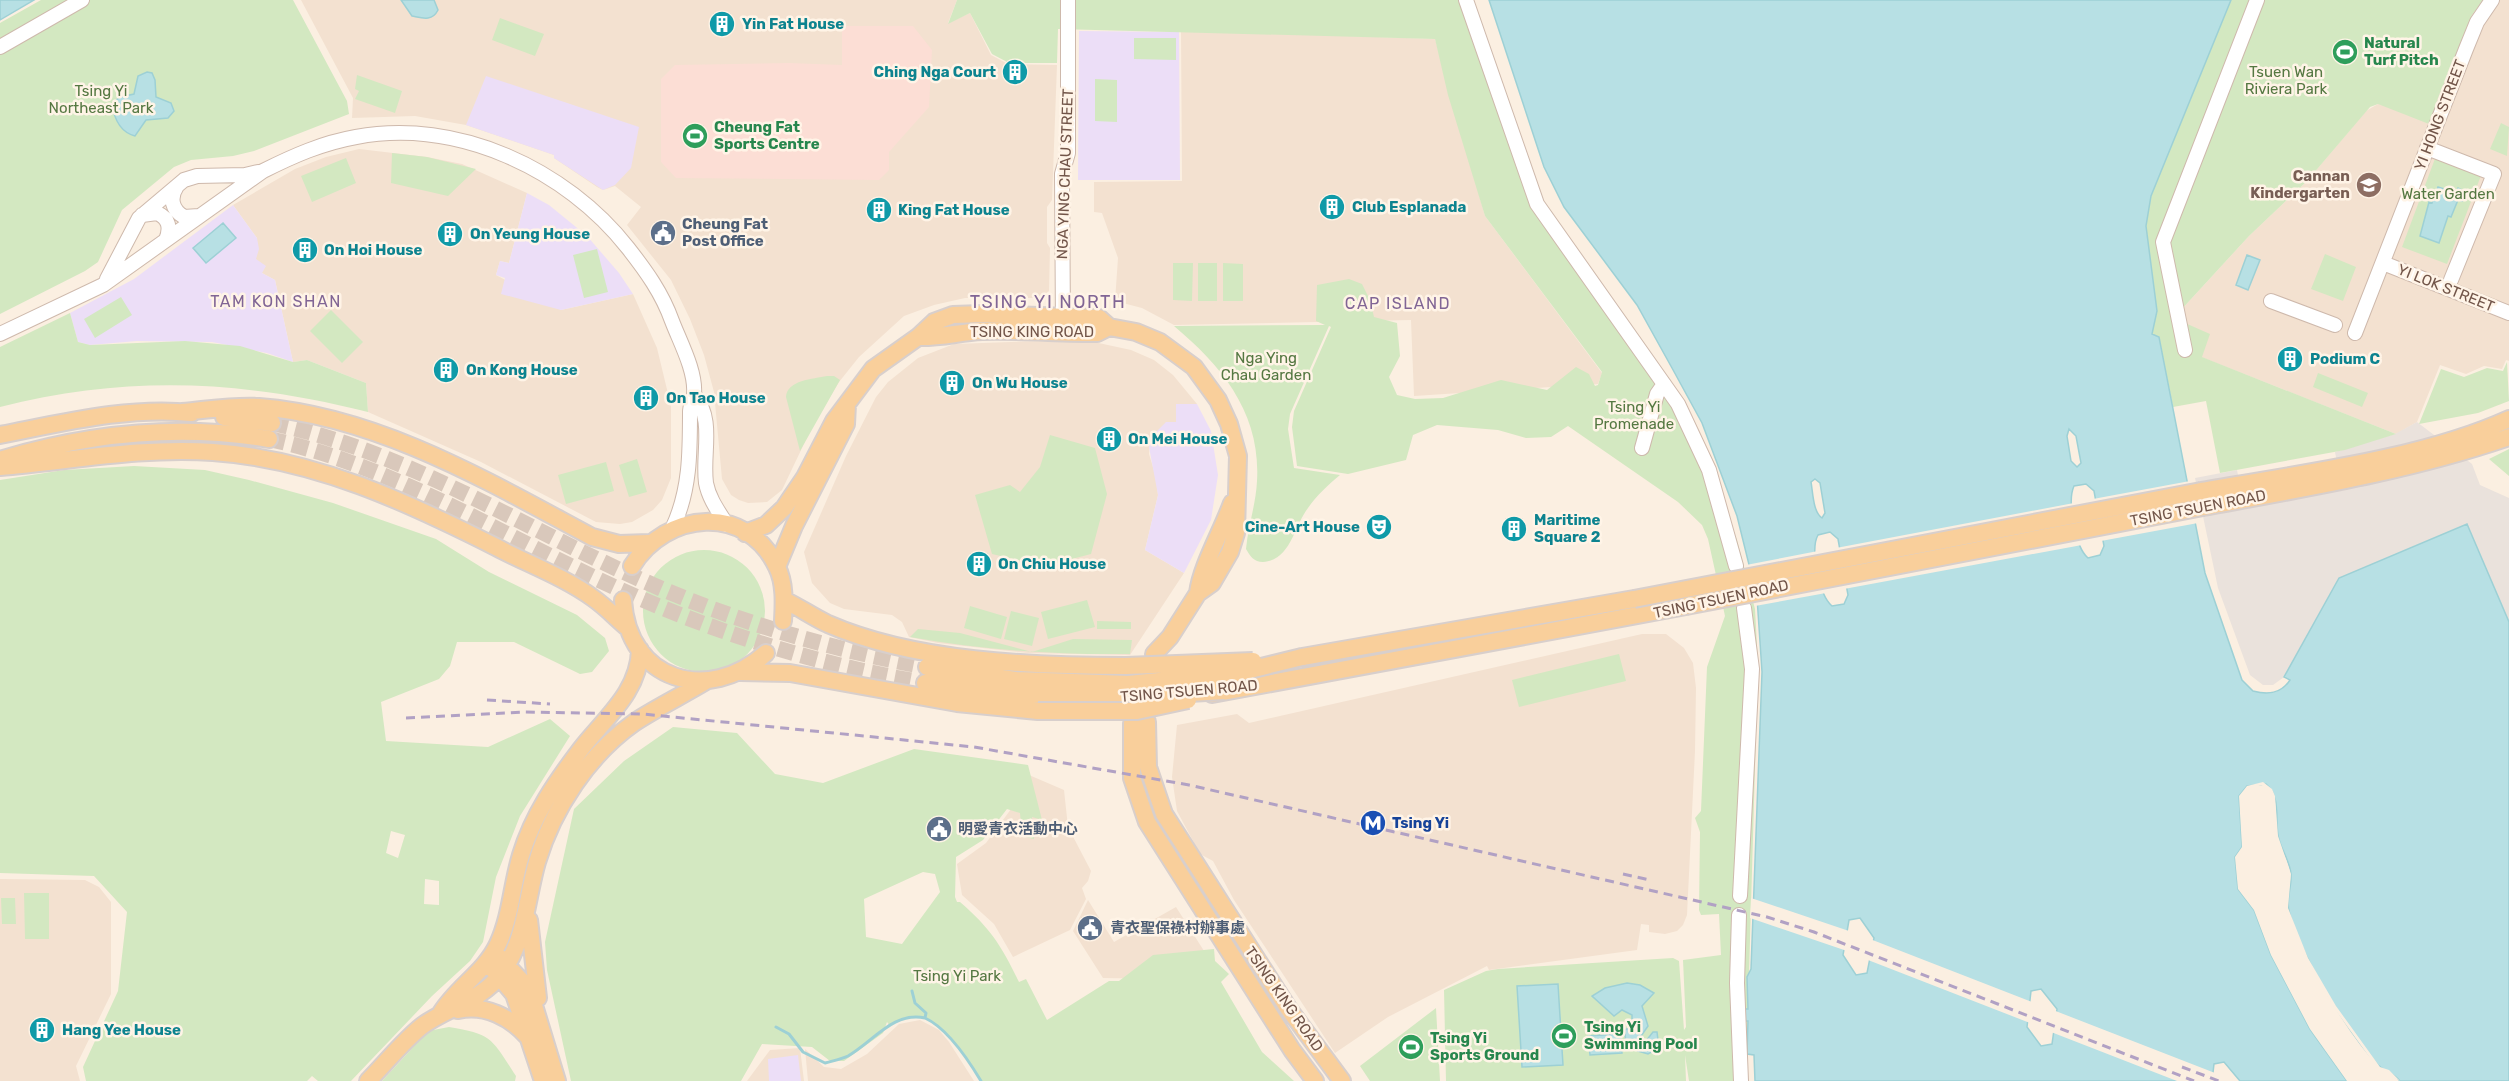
<svg xmlns="http://www.w3.org/2000/svg" width="2509" height="1081" viewBox="0 0 2509 1081" font-family="Rubik,'Noto Sans TC',sans-serif">
  <rect width="100%" height="100%" fill="#fbefe1"/>
  <path fill="#f3e1d0" d="M301 0H957L948 23 970 13 991 55 1008 64 1057 65 1052 200 1047 207V243L1050 248 1049 291 1039 298H965L934 305 904 316 859 357 839 382 813 425 782 490 767 502 748 503 739 500 731 495 722 479 714 392 704 355 690 319 671 280 627 225 641 207 615 186 603 190 597 187 554 158V155L466 125 415 116 352 118 353 98Z
    M2483 0H2509V361L2506 360 2502 369 2484 366 2466 374 2440 365 2417 422 2396 434 2201 357 2181 310 2249 236 2307 181 2366 111 2378 104 2472 15Z
    M1181 30 1435 39 1485 216 1602 373 1598 384 1414 396 1411 320 1174 325 1142 308 1115 301 1118 258 1102 213 1094 212V182L1182 181Z
    M359 149 427 157 462 164 527 193 509 263 500 261 496 275 561 310 633 294 657 348 671 406V478L662 500 653 510 632 522 620 524 596 522 481 462 368 412 366 383 307 360 293 362 275 280 262 273 256 259 257 238 233 205 295 169 326 157Z
    M1039 341 1094 342 1131 350 1154 360 1173 375 1197 404H1177L1176 422 1153 435 1150 441 1149 454 1156 477 1158 495 1145 550 1184 573 1130 655 1028 653 938 643 909 637 902 622 892 615 844 609 830 603 812 583 804 552 846 456 876 397 888 382 918 358 954 344Z
    M1642 634H1666L1684 648 1693 663 1696 688 1695 751 1687 915 1683 925 1677 931 1665 934 1649 932V925L1641 924 1637 950 1489 970 1487 966 1388 1017 1335 1053 1234 900 1213 861 1200 854 1177 811 1172 777 1177 725 1237 714 1249 723Z
    M1029 775 1064 790 1068 827 1091 871 1088 881 1082 888 1086 899 1070 930 1013 957 994 924 962 895 957 864 986 843 1014 805Z
    M0 879 85 880 99 887 111 902V994L76 1066 80 1081H0Z
    M1088 900 1114 942 1176 907 1206 954 1168 979 1103 978 1073 931Z
    M920 1020 939 1030 949 1042 974 1081H808L805 1049 824 1067 841 1069 867 1054 899 1024Z
    M800 1048 804 1081H747L770 1050Z"/>
  <path fill="#fcded5" d="M842 26H913L932 50 929 107 889 152V170L879 180 676 178 661 162V79L675 65 789 63 842 65Z"/>
  <path fill="#eae2dc" d="M2417 422 2472 464 2480 485 2509 498V1081H2400L2394 1074 2291 874 2260 693 2281 691 2290 680 2284 677 2273 685H2263L2250 675 2218 588 2195 478 2237 470 2241 491 2339 472 2335 452 2395 434Z"/>
  <path fill="#ecdef7" d="M1079 31 1179 32 1180 180H1078Z
    M486 76 639 127 631 168 615 185 603 190 554 158V155L466 125Z
    M527 193 549 205 587 236 619 273 633 294 561 310 501 294 505 278 496 275 500 261 509 263Z
    M233 205 257 238 259 249 256 259 266 266 262 273 275 280 293 362 267 353 212 342 137 341 90 345 78 342 70 313 134 279Z
    M1176 404H1197L1211 431 1218 475 1211 520 1184 573 1145 550 1158 495 1149 447 1153 435 1166 422H1176Z
    M798 1055 801 1081H769L768 1059Z"/>
  <path fill="#d3e8c1" fill-rule="evenodd" d="M41 0H293L347 101 349 114 254 151 233 156 191 160 174 167 122 210 98 262 85 271 0 314V23Z
    M957 0H1472L1538 196 1644 343 1672 389 1701 443 1737 540 1755 609 1758 664 1748 1009H1745L1748 1021 1747 1081H1689L1685 1055 1686 1081H1446L1444 990 1486 971 1498 969 1673 958 1679 961 1684 1030 1686 1027 1683 960 1721 955 1719 914 1701 915 1699 910 1700 832 1695 818 1701 811 1707 667 1725 616 1708 539 1702 525 1678 502 1568 426 1551 437 1526 438 1498 430 1437 425 1413 435 1406 460 1348 474 1297 466 1292 427 1294 411 1331 327 1329 326 1290 414 1288 429 1294 468 1340 475C1328 485 1317 495 1308 508 1294 526 1291 560 1263 562 1254 562 1250 556 1246 549 1248 526 1256 504 1257 481 1261 414 1223 367 1174 326L1325 325 1316 321 1317 285 1349 279 1362 284 1370 300 1374 317 1397 323 1400 356 1389 377 1397 395 1415 399 1443 398 1501 380 1547 390 1576 367 1589 374 1595 386 1598 385 1602 372 1485 216 1448 95 1435 39 1058 29 1057 63H1009L992 54 970 13 948 24Z
    M2231 0H2483L2472 15 2429 124 2378 104 2370 107 2307 181 2249 236 2181 310 2185 323 2210 334 2202 357 2396 434 2345 450 2220 473 2206 401 2173 407 2159 337 2152 334 2157 311 2146 226 2151 196Z
    M500 18 544 34 535 56 492 40Z
    M1134 38H1176V60L1134 59Z
    M357 75 402 91 395 113 355 99 359 91 355 89Z
    M1095 79 1117 80V122L1095 121Z
    M2501 123 2509 127 2507 156 2490 149Z
    M392 153 427 157 476 169 448 196 391 183Z
    M2436 156 2482 173 2447 264 2402 247Z
    M346 158 356 183 312 202 301 176Z
    M597 249 608 292 584 298 573 255Z
    M2325 254 2356 267 2343 301 2311 289Z
    M1173 263H1193L1192 301 1173 300Z
    M1198 263H1217V301H1198Z
    M1223 263 1243 264V301H1223Z
    M121 297 132 315 95 338 84 319Z
    M331 310 363 342 342 363 310 331Z
    M70 313 78 342 90 345 185 341 240 346 293 362 307 360 366 383 368 412C242 380 127 375 0 407V347Z
    M2507 362 2509 401 2478 413 2419 424 2441 369 2464 377 2487 368 2503 371Z
    M2318 373 2368 393 2362 407 2313 387Z
    M827 376H834L840 380 800 451 786 397C787 380 813 379 827 376Z
    M1050 435 1095 448 1107 494 1091 554 1045 566 992 554 975 495 1010 485 1020 492 1040 467Z
    M2509 449V476L2489 459Z
    M637 459 647 492 629 497 619 465Z
    M606 462 614 491 566 504 558 475Z
    M134 466 205 470 249 480 333 503 436 539 489 572 577 615 605 638 609 651 592 672 580 674 514 642H457L450 666 439 679 381 702 386 741 488 747 550 719 570 736 520 816 496 877 483 942 470 961 432 996 351 1081H318L312 1076 307 1081H86L83 1067 118 991 127 912 94 876 0 873V480L64 470ZM391 831 405 835 398 858 386 853ZM425 879 439 881V905L424 904Z
    M643 611a61 61 0 1 1 122 0a61 61 0 1 1-122 0Z
    M1087 600 1095 627 1048 639 1041 612Z
    M970 606 1007 617 1001 639 964 628Z
    M1011 611 1039 618 1032 646 1004 639Z
    M1097 621 1131 622V629H1097Z
    M918 629 960 633 1032 652 1073 639 1132 640 1130 654C1056 655 982 650 910 637Z
    M1619 654 1626 681 1519 707 1512 680Z
    M673 727 737 733 775 774 823 783 914 749 1028 765 1042 820 1032 817 1034 839 1022 836 1020 813 1007 809 983 840 956 857 955 897 957 902H960C991 929 1001 945 1019 982L1026 979 1047 1020 1109 981H1119L1153 955 1214 949 1215 961 1229 974 1221 982 1262 1052 1294 1081H981C969 1061 941 1017 916 1016 907 1015 898 1022 890 1026L887 1022 883 1033 844 1061H830L812 1047 762 1044 741 1081H571L547 970 545 942 574 809 624 761ZM923 872 935 874 940 892 902 944 866 937 864 899Z
    M24 893H49V939H25Z
    M1 898H15L16 924H2Z
    M1436 1008 1440 1081H1370L1360 1066Z
    M449 1027C494 1034 492 1040 516 1076L515 1081H382L428 1031Z"/>
  <path fill="#b7e0e4" stroke="#9dd0d5" stroke-width="1.5" fill-rule="evenodd" d="M0 0H34L0 20Z
    M401 0H434L438 10C432 22 422 18 412 16Z
    M1489 0H2231L2151 196 2146 226 2157 311 2152 334 2159 337 2205 573 2242 680 2253 691C2268 695 2281 694 2290 680L2284 677 2339 578 2467 524 2509 622V1081H2400C2393 1073 2384 1071 2378 1065 2348 1033 2299 953 2289 911 2286 899 2292 886 2291 874 2290 861 2280 848 2278 835 2275 817 2281 797 2266 784L2247 786 2239 796 2242 847 2235 857 2238 889 2254 910 2271 955 2310 1029 2347 1081H2240L2224 1062 2214 1064 2212 1081H1755L1754 1055 1747 1054 1748 1021H1744V1009H1748L1747 977 1751 969 1762 672 1757 597 1737 516 1702 423 1672 368 1637 305 1564 207 1544 167ZM2069 429 2076 436 2081 463 2077 467 2071 461 2067 436ZM1815 479 1820 483 1825 513 1822 518C1813 512 1813 493 1811 482ZM2086 484 2094 491 2104 546 2100 555 2088 558C2075 547 2067 501 2074 486ZM1830 532 1838 539 1848 595 1844 604 1832 606C1819 595 1810 549 1818 535ZM1860 918 1874 938 1867 973 1856 975 1843 955 1849 920ZM2041 989 2057 1009 2052 1044 2041 1046 2027 1027 2031 991Z
    M147 72 152 73 155 80 156 97 171 103 174 111 168 118 146 120 135 136C120 132 114 118 112 104L120 97 134 94 138 76Z
    M2438 187 2456 193 2458 188 2466 192 2462 201 2458 200 2451 217 2448 216 2439 243 2420 236 2429 202 2432 203Z
    M223 223 236 238 206 263 193 248Z
    M2247 255 2260 260 2248 290 2236 285Z
    M1627 983 1640 985 1654 993 1642 1006 1648 1026 1632 1049 1626 1050 1625 1030 1632 1026V1015L1622 1010 1614 1016 1592 996 1605 988Z
    M1558 984 1563 1065 1522 1067 1517 986Z
    M1653 1032H1657L1659 1048 1648 1054 1638 1051Z
    M1620 1034 1622 1053 1590 1055 1588 1036Z"/>
  <path fill="#fbefe1" d="M2190 481 2198 523 2101 541 2093 499Z
    M2074 503 2082 545 1844 589 1836 548Z
    M1818 551 1826 593 1755 606 1746 565Z
    M2263 782 2272 789 2275 796 2278 836 2291 874 2288 908 2308 958 2336 1006 2380 1067 2389 1070 2400 1081 2378 1069 2334 1008 2305 960 2285 909 2288 874 2275 837 2272 797 2262 785 2248 789 2242 797 2245 848 2238 858 2241 888 2257 908 2287 982 2313 1028 2350 1081H2347L2310 1029 2271 955 2254 910 2238 889 2235 857 2242 847 2239 796 2247 786Z
    M1751 898 1849 931 1847 951 1750 918Z
    M1870 939 2032 1002 2030 1023 1868 960Z
    M2053 1010 2215 1073V1081H2177L2051 1032Z"/>
  <g fill="none" stroke-linecap="round" stroke-linejoin="round">
    <path stroke="#9dd0d5" stroke-width="3" d="M912 991 915 1003 926 1013 925 1018C947 1028 969 1061 981 1081
      M776 1027 789 1034 803 1052 825 1063C832 1061 842 1059 848 1056 873 1042 893 1011 925 1018"/>
    <path stroke="#d9c8bb" stroke-width="16" stroke-dasharray="16 8" stroke-linecap="butt" d="M272 423C409 452 526 530 653 585 740 623 834 650 927 667
      M269 439C392 465 497 533 610 585 709 631 818 665 925 683"/>
    <g stroke="#ceb9ac" stroke-width="16">
      <path id="minor" d="M1466 0 1537 204 1678 404 1709 470 1736 566
        M0 47 82 0
        M2427 148 2494 174 2451 280
        M177 186C169 198 172 210 184 217L199 216
        M142 215 157 213C169 218 171 228 166 240
        M2383 263 2509 313
        M107 279 139 218 184 180 197 176 245 175 258 172
        M2271 301 2335 325
        M1063 327 1062 174 1068 153V0
        M2355 333 2466 49 2477 22 2492 0
        M0 334 103 285 263 171C293 156 322 143 356 137 457 118 566 169 628 248 646 271 662 293 672 321 680 342 696 371 694 394 693 401 690 406 690 412 690 453 690 490 673 527
        M2185 350 2163 242 2257 0
        M694 394C715 421 702 452 706 483 709 499 719 512 727 525
        M1642 448 1657 394 1664 384
        M1740 896 1752 669 1744 608
        M1739 915 1737 983 1741 1081"/>
    </g>
    <g stroke="#d8cfcc" stroke-width="20">
      <path id="major" d="M918 337C940 338 960 332 982 331 1020 330 1059 333 1097 333L1109 327
        M182 412C207 410 234 405 259 407 378 416 489 482 592 537L619 544 649 543
        M224 417 272 423
        M0 435C62 423 129 406 192 413
        M3 459C91 433 179 424 269 439
        M0 467C71 461 141 447 213 452 315 459 407 502 496 547 528 564 564 577 593 598 606 607 616 618 628 628
        M2201 491C2297 474 2421 459 2509 419
        M2203 507C2306 488 2410 471 2509 437
        M745 533 766 525 784 508 805 477 834 421 873 369 918 337 934 322 953 315 982 314 1099 318 1109 327 1136 332 1160 342 1194 367 1218 400 1229 424 1238 456 1236 533 1230 552 1212 583 1198 593 1170 637 1154 654
        M632 566C666 511 747 503 777 567 785 583 784 603 783 621
        M777 567 794 526 846 424 847 404
        M1198 593C1201 567 1222 531 1232 503
        M623 600C628 681 708 705 766 653
        M784 600C799 607 813 617 828 624 915 662 1033 666 1126 666
        M1302 657 1634 599
        M927 667 1015 680 1128 684
        M741 672 790 673 957 703 1038 711
        M925 683 1013 694 1136 696
        M1212 694 1686 606
        M1147 722 1148 767 1164 814 1288 1008 1342 1081
        M1132 723V778L1147 822 1292 1050 1315 1081
        M529 920 538 998
        M499 957 529 989 557 1081
        M492 968 514 994 543 1081
        M458 1010C485 1004 510 1017 528 1037
        M441 1013C457 987 485 972 498 944 511 916 512 884 521 855 533 815 556 782 581 749 605 718 639 692 640 650
        M368 1081C386 1063 402 1042 422 1026 448 1007 481 1001 501 974 526 940 526 900 537 862 553 808 589 754 635 722 658 707 683 695 706 681"/>
    </g>
    <use href="#minor" stroke="#fff" stroke-width="14"/>
    <use href="#major" stroke="#f9cf9b" stroke-width="16"/>
    <path stroke="#b1a1c4" stroke-width="3" stroke-dasharray="9 6" stroke-linecap="butt" d="M487 700 550 704
      M406 718 525 712 643 714 974 747 1189 785 1767 917 1814 932 2194 1081
      M1623 874 1650 880
      M2182 1067 2219 1081"/>
    <g stroke="#d8cfcc" stroke-width="20" stroke-linecap="butt">
      <path id="major-bridge" d="M1634 599 2201 491
        M1686 606 2203 507
        M1126 666 1253 661
        M1128 684 1233 674 1302 657
        M1136 696 1224 691
        M1038 711H1137L1188 700"/>
    </g>
    <use href="#major-bridge" stroke="#f9cf9b" stroke-width="16"/>
  </g>
  <defs>
    <g id="building-disc" transform="scale(1.35)"><circle r="9.5" fill="#0f9aa8" stroke="#fff4e7"/><path d="M-4-6H4V6H1V3H-1V6H-4ZM-2.5-4.3h1.7v1.8h-1.7ZM.8-4.3h1.7v1.8H.8ZM-2.5-1h1.7V.8h-1.7ZM.8-1h1.7V.8H.8Z" fill="#fff"/></g>
    <g id="stadium-disc" transform="scale(1.35)"><circle r="9.5" fill="#2e9e5b" stroke="#fff4e7"/><path d="M0-5a6.5 5 0 1 0 0 10a6.5 5 0 1 0 0-10ZM-3.5-1.8h7v3.6h-7Z" fill="#fff"/></g>
    <g id="school-disc" transform="scale(1.35)"><circle r="9.5" fill="#8d6e63" stroke="#fff4e7"/><path d="M0-5L7-2L0 1L-7-2ZM-4 1L0 2.5L4 1V4Q0 6-4 4Z" fill="#fff"/></g>
    <g id="civic-disc" transform="scale(1.35)"><circle r="9.5" fill="#5c6f8a" stroke="#fff4e7"/><path d="M-.6-6.5H3V-4.5H.6V-3L4-1V1h2V6H-6V1h2V-1L-.6-3ZM-1.2 2.5V6h2.4V2.5Z" fill="#fff"/></g>
    <g id="theatre-disc" transform="scale(1.35)"><circle r="9.5" fill="#0f9aa8" stroke="#fff4e7"/><path d="M-5-5.5Q0-4 5-5.5V0Q5 5 0 6Q-5 5-5 0ZM-3.3-2.5H-1v1.5H-3.3ZM1-2.5H3.3v1.5H1ZM-2.8 1Q0 5.5 2.8 1Z" fill="#fff"/></g>
    <g id="metro-disc" transform="scale(1.35)"><circle r="9.5" fill="#1a4fb4" stroke="#fff4e7"/><path d="M-5.5 5V-5H-3L0 0L3-5H5.5V5H3V-.5L0 4L-3-.5V5Z" fill="#fff"/></g>
  </defs>
  <g fill-rule="evenodd">
    <use href="#building-disc" x="722" y="24"/>
    <use href="#stadium-disc" x="2345" y="52"/>
    <use href="#building-disc" x="1015" y="72"/>
    <use href="#stadium-disc" x="695" y="136"/>
    <use href="#school-disc" x="2369" y="185"/>
    <use href="#building-disc" x="1332" y="207"/>
    <use href="#building-disc" x="879" y="210"/>
    <use href="#civic-disc" x="663" y="233"/>
    <use href="#building-disc" x="450" y="234"/>
    <use href="#building-disc" x="305" y="250"/>
    <use href="#building-disc" x="2290" y="359"/>
    <use href="#building-disc" x="446" y="370"/>
    <use href="#building-disc" x="952" y="383"/>
    <use href="#building-disc" x="646" y="398"/>
    <use href="#building-disc" x="1109" y="439"/>
    <use href="#theatre-disc" x="1379" y="527"/>
    <use href="#building-disc" x="1514" y="529"/>
    <use href="#building-disc" x="979" y="564"/>
    <use href="#metro-disc" x="1373" y="823"/>
    <use href="#civic-disc" x="939" y="829"/>
    <use href="#civic-disc" x="1090" y="928"/>
    <use href="#building-disc" x="42" y="1030"/>
    <use href="#stadium-disc" x="1564" y="1036"/>
    <use href="#stadium-disc" x="1411" y="1047"/>
  </g>
  <g text-anchor="middle" dominant-baseline="central" stroke-width="5" stroke-linejoin="round" paint-order="stroke">
    <g font-size="15" font-weight="bold" fill="#0d838f" stroke="#fff4e7" text-anchor="start">
      <text x="742" y="24">Yin Fat House</text>
      <text x="996" y="72" text-anchor="end">Ching Nga Court</text>
      <text x="1352" y="207">Club Esplanada</text>
      <text x="898" y="210">King Fat House</text>
      <text x="470" y="234">On Yeung House</text>
      <text x="324" y="250">On Hoi House</text>
      <text x="2310" y="359">Podium C</text>
      <text x="466" y="370">On Kong House</text>
      <text x="972" y="383">On Wu House</text>
      <text x="666" y="398">On Tao House</text>
      <text x="1128" y="439">On Mei House</text>
      <text x="1534" y="520">Maritime<tspan x="1534" dy="17">Square 2</tspan></text>
      <text x="1360" y="527" text-anchor="end">Cine-Art House</text>
      <text x="998" y="564">On Chiu House</text>
      <text x="62" y="1030">Hang Yee House</text>
    </g>
    <g font-size="15" font-weight="bold" fill="#27864d" stroke="#fff4e7" text-anchor="start">
      <text x="2364" y="43">Natural<tspan x="2364" dy="17">Turf Pitch</tspan></text>
      <text x="714" y="127">Cheung Fat<tspan x="714" dy="17">Sports Centre</tspan></text>
      <text x="1584" y="1027">Tsing Yi<tspan x="1584" dy="17">Swimming Pool</tspan></text>
      <text x="1430" y="1038">Tsing Yi<tspan x="1430" dy="17">Sports Ground</tspan></text>
    </g>
    <g font-size="15" fill="#557842" stroke="#fff4e7">
      <text x="2286" y="72">Tsuen Wan<tspan x="2286" dy="17">Riviera Park</tspan></text>
      <text x="101" y="91">Tsing Yi<tspan x="101" dy="17">Northeast Park</tspan></text>
      <text x="2448" y="194">Water Garden</text>
      <text x="1266" y="358">Nga Ying<tspan x="1266" dy="17">Chau Garden</tspan></text>
      <text x="1634" y="407">Tsing Yi<tspan x="1634" dy="17">Promenade</tspan></text>
      <text x="957" y="976">Tsing Yi Park</text>
    </g>
    <g font-size="15" fill="#725549" stroke="#fff4e7">
      <text transform="translate(2440 115) rotate(-69)">YI HONG STREET</text>
      <text transform="translate(1065 174) rotate(-88)">NGA YING CHAU STREET</text>
      <text transform="translate(2446 288) rotate(22)">YI LOK STREET</text>
      <text x="1032" y="332">TSING KING ROAD</text>
      <text transform="translate(2198 508) rotate(-11)">TSING TSUEN ROAD</text>
      <text transform="translate(1721 599) rotate(-12)">TSING TSUEN ROAD</text>
      <text transform="translate(1189 691) rotate(-5)">TSING TSUEN ROAD</text>
      <text transform="translate(1284 999) rotate(55)">TSING KING ROAD</text>
    </g>
    <g font-size="15" font-weight="bold" fill="#785e54" stroke="#fff4e7" text-anchor="end">
      <text x="2350" y="176">Cannan<tspan x="2350" dy="17">Kindergarten</tspan></text>
    </g>
    <g font-size="15" font-weight="bold" fill="#4e5e75" stroke="#fff4e7" text-anchor="start">
      <text x="682" y="224">Cheung Fat<tspan x="682" dy="17">Post Office</tspan></text>
      <text x="958" y="829">明愛青衣活動中心</text>
      <text x="1110" y="928">青衣聖保祿村辦事處</text>
    </g>
    <g font-size="15" font-weight="bold" fill="#164399" stroke="#fff4e7" text-anchor="start">
      <text x="1392" y="823">Tsing Yi</text>
    </g>
    <g font-size="16" letter-spacing="1.5" fill="#816595" stroke="#fff4e7">
      <text x="276" y="301">TAM KON SHAN</text>
      <text x="1398" y="303">CAP ISLAND</text>
    </g>
    <g font-size="18" letter-spacing="1.5" fill="#816595" stroke="#fff4e7">
      <text x="1048" y="302">TSING YI NORTH</text>
    </g>
  </g>
</svg>
